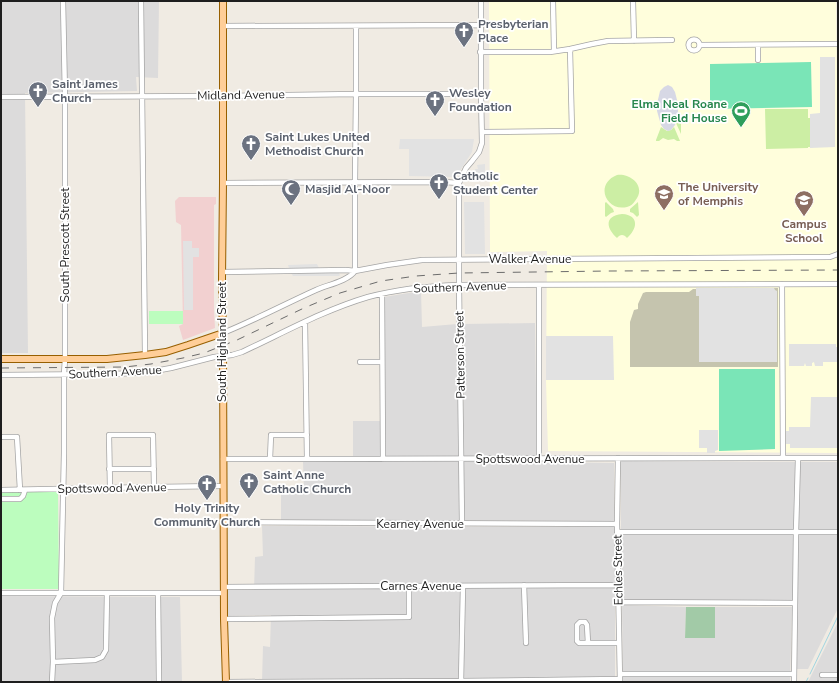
<svg xmlns="http://www.w3.org/2000/svg" width="839" height="683" viewBox="0 0 839 683" font-family="'Nunito Sans',sans-serif">
  <rect width="100%" height="100%" fill="#f0ebe3"/>
  <path fill="#dcdbdb" d="M1 1H159L158 78 136 77 137 91 25 93 28 353H1Z
    M421 291 422 327 457 324 459 458 463 457 464 324 535 323 537 462 614 463V521L281 520V492L304 491 303 462H353V421H384V297Z
    M621 461 838 462V608L808 669H796L797 602 621 600Z
    M262 526 615 527V682H262L263 646 270 647 271 615 228 616V590H254L255 557 263 556Z
    M1 596 180 597 182 682H1Z
    M622 605 686 607 685 638H715V607H792L790 682H623Z
    M838 622V682H808Z"/>
  <path fill="#f2d0d0" d="M179 197H216V204L214 205V311L215 328 183 340 179 326 183 324 181 225 176 222 175 201Z"/>
  <path fill="#fffedc" d="M489 1H836L838 171V453L548 451 546 380 547 251 490 252Z"/>
  <path fill="#c5c4ae" d="M778 288V367H630V322L634 310 638 309V304L643 293 646 292H689L693 289Z"/>
  <path fill="#cceea4" d="M765 109H808V118H810V147H808V148L766 149Z
    M679 112 681 114V134L676 123 678 113Z
    M661 127 667 131 671 130 674 127 680 141H677L674 139 668 140 663 138 659 141H656V140Z
    M617 175C631 173 647 187 635 201 633 204 631 206 627 207 606 212 594 184 617 175Z
    M606 202 613 209 614 212 611 213 606 217 605 216V203Z
    M638 202 639 215 637 217 633 213 630 212V209Z
    M622 214C639 215 638 228 627 238 624 234 620 234 617 238 606 228 604 216 622 214Z"/>
  <path fill="#a2caa7" d="M686 607H715V638H685Z"/>
  <path fill="#bcfdbe" d="M183 311V324H149V311Z
    M1 492H58L59 589H1Z"/>
  <path fill="#7ae5b7" d="M811 62 812 107 710 109V64Z
    M719 369H775V449L719 451Z"/>
  <path fill="#e2e2e2" d="M820 57H835V147L810 148V114L820 113Z
    M400 139H474L472 152 456 177 409 176V149H399Z
    M485 164V181H476L475 169H478L477 165Z
    M464 202H484L485 254H465Z
    M183 241H192V248H199V257H193V310H184Z
    M317 264 319 268H289L288 265Z
    M338 272 340 275 339 276H293L291 273Z
    M696 288H774L775 290 777 291V362H699V296H696Z
    M546 336H613L614 380H546Z
    M789 344H836V347H838V353H837L838 354V362H823V366H815L814 362 812 363V366H806L805 363 804 366H789Z
    M811 397H838V448H790V444H786V431H789V427H810Z
    M699 430H718V450L715 451V453H707V448H699Z"/>
  <path fill="#d7d8e5" d="M668 85 672 87 675 92 678 104V112L675 125 671 130 668 131 664 129 661 125 657 111V104L660 91 664 87Z"/>
  <g fill="none" stroke-linecap="round" stroke-linejoin="round">
    <path stroke="#a0d5e1" stroke-width="1" d="M810 674 838 616
      M806 682 808 678"/>
    <g stroke="#a5a5a5" stroke-width="6">
      <path id="minor" d="M141 1 145 355
        M553 1 554 51
        M633 1 634 41
        M223 26 480 25
        M688.5 45a5.5 5.5 0 1 1 11 0a5.5 5.5 0 1 1-11 0Z
        M700 45 838 44
        M758 45V60
        M480 52H550L570 49 592 44 608 41 672 40
        M1 97 223 96 356 94H481
        M482 132 572 131 570 49
        M223 183 444 182 459 183
        M355 271V182L356 94V26
        M222 272 346 270 355 271 387 265 422 260 830 257 838 254
        M782 284 783 458
        M539 286V458
        M382 294 383 459
        M305 322 307 459
        M223 333C255 320 285 304 316 290 327 285 348 281 355 271
        M360 362H382
        M1 375 115 374 149 372 171 368 214 357 232 355 242 352C283 333 324 310 368 297 398 289 428 286 459 285L838 284
        M3 437H17L20 490
        M618 458 617 524 620 682
        M223 459 838 458
        M270 459 271 435H307
        M109 469H154
        M110 488 109 435H153L154 487
        M1 490 154 487 223 486
        M1 499H20L23 496 25 490
        M224 522 617 524
        M462 524 459 285V183L466 168 472 161 479 152 482 143 481 94V1
        M617 532H838
        M524 585 526 643
        M224 587 619 585
        M1 593H224
        M158 593 159 682
        M618 602 795 603
        M224 619 409 617V586
        M588 643H579L577 641V625L580 622H585L587 625 588 643H619
        M53 662 95 660 102 657 106 650 107 593
        M620 674H794
        M822 675H838
        M52 682 53 662 52 618 55 603 61 593 64 453V374L65 359V96L63 1
        M226 682 461 681 620 679
        M461 682 463 586
        M794 682 796 532 798 459"/>
    </g>
    <g stroke="#975f00" stroke-width="8">
      <path id="major" d="M223 1V183L222 279 223 346 224 619 226 682
        M1 359H107L145 355 166 352 188 345 223 333"/>
    </g>
    <use href="#minor" stroke="#fff" stroke-width="4.5"/>
    <use href="#major" stroke="#ffce98" stroke-width="6"/>
    <path stroke="#6c6c6c" stroke-width="1" stroke-dasharray="8 8" stroke-linecap="butt" d="M1 368 125 367 151 364 183 358 204 353 237 340 304 308 340 293 381 281 416 276 459 273 610 271 838 270"/>
  </g>
  <defs>
    <g id="church-pin" transform="scale(1)"><path d="M0 17L-7.5 6A9.5 9.5 0 1 1 7.5 6Z" fill="#6b7280" stroke="#fff"/><path d="M-1.2-6h2.4v3.5h3.3v2.4h-3.3V6h-2.4V-.1h-3.3v-2.4h3.3Z" fill="#fff"/></g>
    <g id="stadium-pin" transform="scale(1)"><path d="M0 17L-7.5 6A9.5 9.5 0 1 1 7.5 6Z" fill="#2e9e5b" stroke="#fff"/><path d="M0-5a6.5 5 0 1 0 0 10a6.5 5 0 1 0 0-10ZM-3.5-1.8h7v3.6h-7Z" fill="#fff"/></g>
    <g id="mosque-pin" transform="scale(1)"><path d="M0 17L-7.5 6A9.5 9.5 0 1 1 7.5 6Z" fill="#6b7280" stroke="#fff"/><path d="M3.5-4.9A6 6 0 1 0 3.5 4.9A5 5 0 1 1 3.5-4.9Z" fill="#fff"/></g>
    <g id="university-pin" transform="scale(1)"><path d="M0 17L-7.5 6A9.5 9.5 0 1 1 7.5 6Z" fill="#8d6e63" stroke="#fff"/><path d="M0-5L7-2L0 1L-7-2ZM-4 1L0 2.5L4 1V4Q0 6-4 4Z" fill="#fff"/></g>
    <g id="school-pin" transform="scale(1)"><path d="M0 17L-7.5 6A9.5 9.5 0 1 1 7.5 6Z" fill="#8d6e63" stroke="#fff"/><path d="M0-5L7-2L0 1L-7-2ZM-4 1L0 2.5L4 1V4Q0 6-4 4Z" fill="#fff"/></g>
  </defs>
  <g fill-rule="evenodd">
    <use href="#church-pin" x="464" y="31"/>
    <use href="#church-pin" x="38" y="91"/>
    <use href="#church-pin" x="435" y="100"/>
    <use href="#stadium-pin" x="741" y="111"/>
    <use href="#church-pin" x="251" y="144"/>
    <use href="#church-pin" x="439" y="183"/>
    <use href="#mosque-pin" x="291" y="189"/>
    <use href="#university-pin" x="664" y="194"/>
    <use href="#school-pin" x="804" y="200"/>
    <use href="#church-pin" x="249" y="482"/>
    <use href="#church-pin" x="207" y="484"/>
  </g>
  <g text-anchor="middle" dominant-baseline="central" stroke-width="3.5" stroke-linejoin="round" paint-order="stroke">
    <g font-size="12" font-weight="bold" fill="#5b616d" stroke="#fff" text-anchor="start">
      <text x="478" y="24">Presbyterian<tspan x="478" dy="14">Place</tspan></text>
      <text x="52" y="84">Saint James<tspan x="52" dy="14">Church</tspan></text>
      <text x="449" y="93">Wesley<tspan x="449" dy="14">Foundation</tspan></text>
      <text x="265" y="137">Saint Lukes United<tspan x="265" dy="14">Methodist Church</tspan></text>
      <text x="453" y="176">Catholic<tspan x="453" dy="14">Student Center</tspan></text>
      <text x="305" y="189">Masjid Al-Noor</text>
      <text x="263" y="475">Saint Anne<tspan x="263" dy="14">Catholic Church</tspan></text>
      <text x="207" y="508" text-anchor="middle">Holy Trinity<tspan x="207" dy="14">Community Church</tspan></text>
    </g>
    <g font-size="12" fill="#1e1e1e" stroke="#fff">
      <text transform="translate(241 95) rotate(-1)">Midland Avenue</text>
      <text transform="translate(65 245) rotate(-90)">South Prescott Street</text>
      <text x="530" y="259">Walker Avenue</text>
      <text transform="translate(460 287) rotate(-2)">Southern Avenue</text>
      <text transform="translate(222 342) rotate(-90)">South Highland Street</text>
      <text transform="translate(460 355) rotate(-91)">Patterson Street</text>
      <text transform="translate(115 372) rotate(-3)">Southern Avenue</text>
      <text x="530" y="459">Spottswood Avenue</text>
      <text transform="translate(112 488) rotate(-1)">Spottswood Avenue</text>
      <text x="420" y="524">Kearney Avenue</text>
      <text transform="translate(618 570) rotate(-91)">Echles Street</text>
      <text x="421" y="586">Carnes Avenue</text>
    </g>
    <g font-size="12" font-weight="bold" fill="#27864d" stroke="#fff" text-anchor="end">
      <text x="727" y="104">Elma Neal Roane<tspan x="727" dy="14">Field House</tspan></text>
    </g>
    <g font-size="12" font-weight="bold" fill="#785e54" stroke="#fff" text-anchor="start">
      <text x="678" y="187">The University<tspan x="678" dy="14">of Memphis</tspan></text>
      <text x="804" y="224" text-anchor="middle">Campus<tspan x="804" dy="14">School</tspan></text>
    </g>
  </g>
  <rect width="839" height="683" fill="none" stroke="#1e1e1e" stroke-width="4"/>
</svg>
